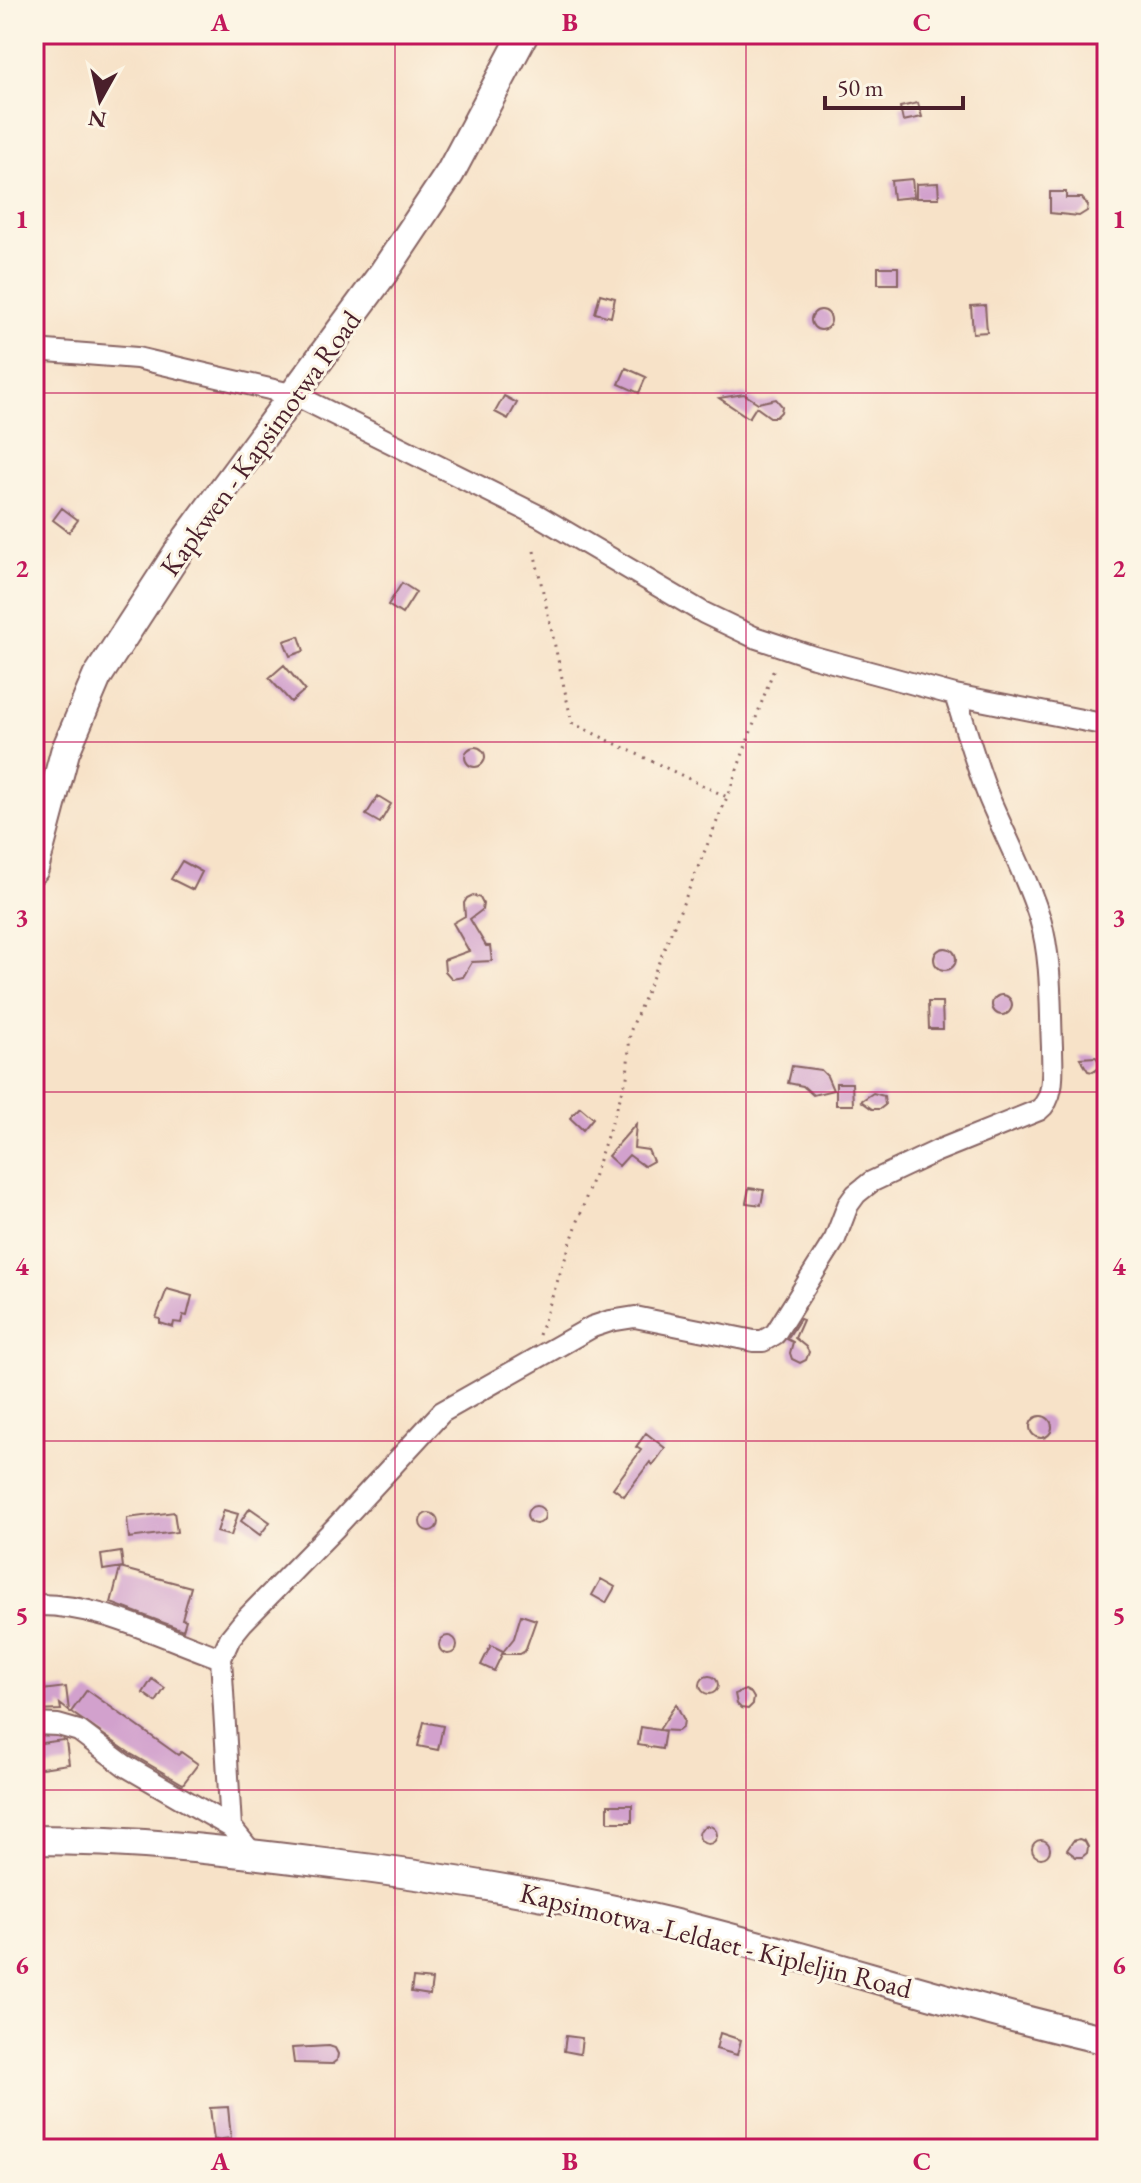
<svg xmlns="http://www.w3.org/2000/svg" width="1141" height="2183" viewBox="0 0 1141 2183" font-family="'EB Garamond',serif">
  <rect width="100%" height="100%" fill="#fcf5e5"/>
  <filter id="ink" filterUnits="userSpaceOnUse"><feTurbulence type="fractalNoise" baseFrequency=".0125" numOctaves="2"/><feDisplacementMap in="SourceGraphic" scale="16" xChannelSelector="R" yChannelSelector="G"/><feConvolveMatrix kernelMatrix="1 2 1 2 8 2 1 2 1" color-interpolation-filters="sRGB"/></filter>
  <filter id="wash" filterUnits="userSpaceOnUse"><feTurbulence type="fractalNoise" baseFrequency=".006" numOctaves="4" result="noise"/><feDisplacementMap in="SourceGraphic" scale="32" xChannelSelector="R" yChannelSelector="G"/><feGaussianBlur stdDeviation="1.8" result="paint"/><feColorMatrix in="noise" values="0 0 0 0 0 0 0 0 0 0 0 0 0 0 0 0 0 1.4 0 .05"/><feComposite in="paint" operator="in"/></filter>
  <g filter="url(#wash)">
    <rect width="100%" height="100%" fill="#f7e2c8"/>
    <g id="blocks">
      <path fill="#d2a1cd" d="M918 103 922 117 903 121 900 107Z
        M912 179 914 197 893 199 891 181Z
        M938 183 939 198H916V184Z
        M1050 192H1066V198H1082L1088 205 1087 211 1079 216 1050 213Z
        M878 267H898V284H878Z
        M600 294 615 298 611 317 595 313Z
        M985 305 987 332 973 333 971 306Z
        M811 320a10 10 0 1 1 20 0a10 10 0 1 1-20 0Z
        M626 368 646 377 639 393 619 384Z
        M744 394 758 403 776 399 782 406 781 412 776 417H770L756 407 749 418 719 398Z
        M504 396 517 403 508 419 495 412Z
        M62 508 78 520 69 532 53 520Z
        M402 583 416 592 402 614 388 605Z
        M299 636 304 651 290 656 284 641Z
        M284 665 305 690 291 702 269 678Z
        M465 757a10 10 0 1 1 20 0a10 10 0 1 1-20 0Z
        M378 796 391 804 380 823 366 815Z
        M182 861 202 872 193 890 171 879Z
        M473 895 480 898 483 904 482 910 470 919 486 946H490L492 961 472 962 463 977 452 979 445 971 444 960 469 951 453 923 465 916 464 903 467 898Z
        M934 959a11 11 0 1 1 22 0a11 11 0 1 1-22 0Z
        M992 1005a10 10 0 1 1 20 0a10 10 0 1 1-20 0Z
        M928 1002H942L943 1029H929Z
        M1096 1057 1100 1063 1099 1068 1093 1072 1088 1071 1080 1058Z
        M792 1066 821 1070 827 1076 833 1090 813 1095 803 1086 788 1083Z
        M836 1083H852L853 1105H836Z
        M873 1093 884 1096 885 1105 880 1109H872L861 1101Z
        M580 1107 593 1118 583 1130 570 1118Z
        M636 1124 634 1148 648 1150 653 1161 644 1166 629 1155 619 1166 608 1156Z
        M749 1188 764 1190 761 1205 746 1203Z
        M167 1289 192 1296 187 1316 183 1315 181 1323 174 1322 173 1327 160 1323V1319L156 1318Z
        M800 1319 803 1320 795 1338 806 1347 809 1352 806 1360 800 1363 792 1359 790 1353 793 1342 787 1339Z
        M1030 1427a11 11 0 1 1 22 0a11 11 0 1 1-22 0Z
        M646 1433 665 1448 653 1465 650 1462 624 1496 613 1488 641 1450 636 1447Z
        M527 1515a9 9 0 1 1 18 0a9 9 0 1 1-18 0Z
        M250 1508 270 1522 260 1535 241 1521Z
        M224 1510 238 1514 231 1536 217 1532Z
        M174 1512 177 1532 129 1538 127 1518Z
        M420 1522a9 9 0 1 1 18 0a9 9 0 1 1-18 0Z
        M121 1552 123 1567 103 1570 101 1555Z
        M120 1568 191 1587 182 1619 186 1620 183 1630 111 1603Z
        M601 1579 615 1587 606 1603 592 1595Z
        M521 1615 536 1620 525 1651 520 1654H502L494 1671 481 1665 491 1645 503 1651 502 1653 514 1638Z
        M439 1645a9 9 0 1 1 18 0a9 9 0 1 1-18 0Z
        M700 1685a9 9 0 1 1 18 0a9 9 0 1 1-18 0Z
        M152 1679 165 1688 156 1702 143 1693Z
        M66 1687 69 1711 60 1704 61 1710 34 1711V1691Z
        M87 1690 178 1755 181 1752 198 1764 183 1784 131 1754 71 1712Z
        M745 1690 751 1693 754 1698 753 1704 748 1709 741 1708 737 1704 735 1694Z
        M676 1704 684 1720 683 1727 678 1731 659 1730Z
        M424 1722 443 1726 438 1750 418 1746Z
        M641 1727 665 1731 662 1749 638 1745Z
        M63 1740 66 1741 69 1764 34 1769V1744Z
        M608 1805H632V1822H608Z
        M699 1835a9 9 0 1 1 18 0a9 9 0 1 1-18 0Z
        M1079 1839 1085 1841 1088 1847 1087 1853 1082 1857H1076L1067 1850 1073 1841Z
        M1032 1849a9 9 0 1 1 18 0a9 9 0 1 1-18 0Z
        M413 1978 432 1980 430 1995 411 1992Z
        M720 2033 741 2040 737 2055 716 2049Z
        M566 2036 582 2038 580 2054 564 2051Z
        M329 2046 335 2048 338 2054 337 2060 332 2064 294 2063 292 2048Z
        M228 2107 231 2138 214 2140 210 2108Z"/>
    </g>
  </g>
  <g filter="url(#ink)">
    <use href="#blocks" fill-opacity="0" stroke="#876362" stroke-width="2"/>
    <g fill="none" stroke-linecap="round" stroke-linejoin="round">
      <g stroke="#876362" stroke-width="24">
        <path id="street" d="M34 350 137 358 295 395 539 516 704 613 754 637 814 657 955 695C966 729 976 766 990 800 1007 840 1027 877 1040 919 1052 960 1050 1005 1052 1047 1052 1068 1056 1097 1039 1110L937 1151 871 1182 856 1194 848 1205 835 1239 775 1334 763 1341H754L635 1317 610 1321 592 1327 442 1412 335 1528 243 1622 230 1638 221 1658 231 1827
          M955 695 1107 725
          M34 1605C99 1603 160 1637 221 1658
          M34 1724 58 1725 79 1731 124 1765 231 1827 253 1854"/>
      </g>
      <g stroke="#876362" stroke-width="32">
        <path id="secondary" d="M34 869 65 752 97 677 188 537 384 272 450 173 524 34
          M34 1840C129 1840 223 1850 317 1862 444 1877 569 1897 692 1928 831 1963 968 2009 1107 2040"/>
      </g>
      <path stroke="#876362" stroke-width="3" stroke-dasharray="2 6" stroke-linecap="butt" d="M534 551 572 723 727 797 775 666
        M539 1335 627 1078 630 1032 727 797"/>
      <use href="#street" stroke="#fff" stroke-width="20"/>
      <use href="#secondary" stroke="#fff" stroke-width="28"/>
    </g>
  </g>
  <path fill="none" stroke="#c2185b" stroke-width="2" stroke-opacity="0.55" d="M395 34V2149M746 34V2149M34 393H1107M34 742H1107M34 1092H1107M34 1441H1107M34 1790H1107"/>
  <g text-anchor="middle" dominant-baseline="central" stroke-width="6" stroke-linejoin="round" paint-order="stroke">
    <g font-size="28" fill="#4a1f2b" stroke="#fcf5e5">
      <text transform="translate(260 443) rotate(-54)">Kapkwen - Kapsimotwa Road</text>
      <text transform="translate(716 1940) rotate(14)">Kapsimotwa -Leldaet - Kipleljin Road</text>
    </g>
  </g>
  <rect width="1141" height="2183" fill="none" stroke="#fcf5e5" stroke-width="88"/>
  <g transform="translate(100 100) rotate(188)" stroke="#fcf5e5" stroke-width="6" paint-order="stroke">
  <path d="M0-6L14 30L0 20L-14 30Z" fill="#4a1f2b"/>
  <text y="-12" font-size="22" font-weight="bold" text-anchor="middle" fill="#4a1f2b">N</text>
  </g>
  <path d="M825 96v12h138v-12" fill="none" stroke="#4a1f2b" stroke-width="4"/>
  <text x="837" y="96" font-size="24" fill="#4a1f2b" stroke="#fcf5e5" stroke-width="6" paint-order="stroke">50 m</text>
  <rect x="44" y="44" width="1053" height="2095" fill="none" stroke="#c2185b" stroke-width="3"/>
  <g font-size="26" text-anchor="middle" font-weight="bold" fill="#c2185b">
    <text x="220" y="31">A</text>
    <text x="570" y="31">B</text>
    <text x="922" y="31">C</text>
    <text x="22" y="228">1</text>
    <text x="1119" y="228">1</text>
    <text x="22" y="577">2</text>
    <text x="1119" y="577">2</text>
    <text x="22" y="926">3</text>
    <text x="1119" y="926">3</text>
    <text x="22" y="1275">4</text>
    <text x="1119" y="1275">4</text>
    <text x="22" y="1624">5</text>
    <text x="1119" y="1624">5</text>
    <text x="22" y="1974">6</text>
    <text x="1119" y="1974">6</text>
    <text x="220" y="2170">A</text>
    <text x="570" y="2170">B</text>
    <text x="922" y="2170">C</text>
  </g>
</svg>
